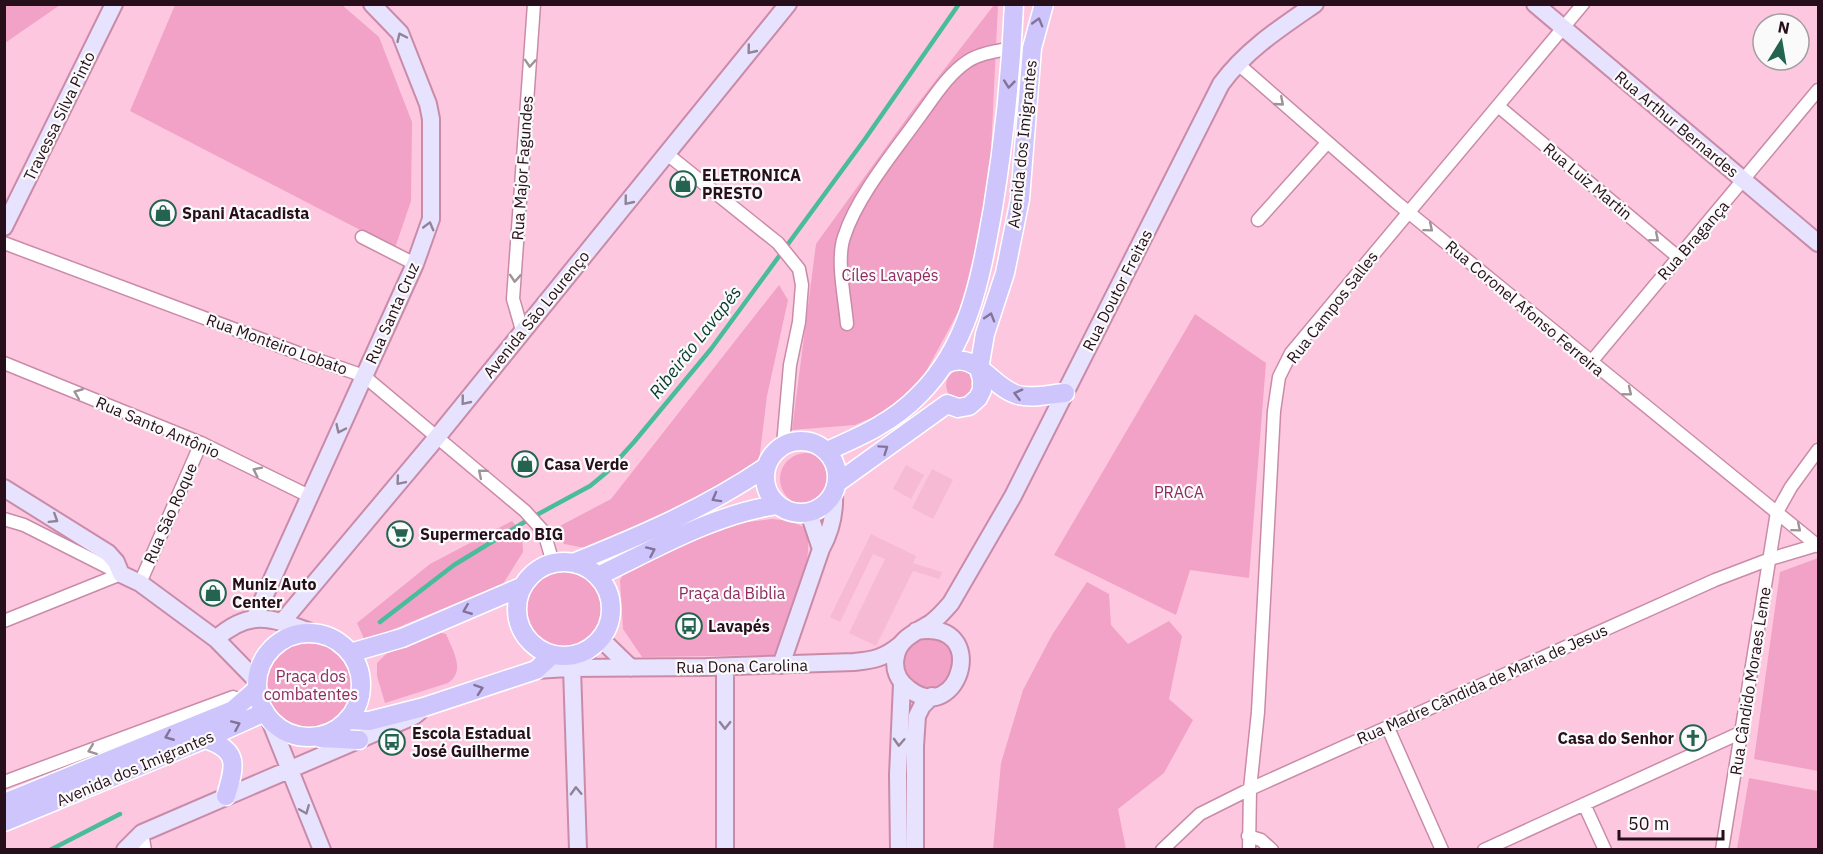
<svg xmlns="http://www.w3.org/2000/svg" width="1823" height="854" viewBox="0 0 1823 854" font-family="'IBM Plex Sans',sans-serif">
  <rect width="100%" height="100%" fill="#fdc8df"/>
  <path fill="#f6bad4" d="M906 465 924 475 911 499 893 489Z
    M932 469 953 480 933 519 912 508Z
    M871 534 916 556 913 563 942 572 939 579 913 571 876 646 849 633 885 559 873 554 840 622 830 617Z"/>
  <path fill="#f1a2c6" d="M5 4H60V5L5 43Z
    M175 5H342L379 37 412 122 411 201 395 248 130 111Z
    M994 5H998L988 215 963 303 923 377 892 409 855 425 792 430 816 244 915 107Z
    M779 285 788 300 767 396 759 461 722 494 591 549 564 544 556 528 611 499Z
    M1195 314 1266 363 1249 578 1190 570 1176 615 1054 555Z
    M959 369H965L975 375 973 400 952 399C942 387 945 375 959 369Z
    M780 479a26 26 0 1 1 52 0a26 26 0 1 1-52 0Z
    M772 519 792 521 807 529C814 572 789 616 774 655L642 657 623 629 620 580 628 567 740 523Z
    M512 521 522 533 523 552 503 584 365 641 357 623 430 564Z
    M1818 558V771L1754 759 1780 572Z
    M523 609a40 40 0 1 1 80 0a40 40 0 1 1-80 0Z
    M1087 582 1109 594 1111 625 1128 644 1169 621 1182 636 1169 699 1193 720 1164 773 1118 809 1126 849H993L1001 763 1023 690 1052 635Z
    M438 632 446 634C453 651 466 671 448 683L385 703 377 676V663L386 654Z
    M904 663a25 25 0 1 1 50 0a25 25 0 1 1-50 0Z
    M267 685a43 43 0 1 1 86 0a43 43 0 1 1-86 0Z
    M1749 778 1818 791V849H1737Z"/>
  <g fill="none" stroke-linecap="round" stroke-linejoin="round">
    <path stroke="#4bbc9b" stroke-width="4.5" d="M380 622 454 565 531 518 590 486 607 472 634 442 711 349 865 139 959 4
      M50 850 120 814"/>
    <g stroke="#ca8ba8" stroke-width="15">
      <path id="street" d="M1237 63 1396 202 1511 296 1818 546
        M1498 106 1678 257
        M667 154 778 243 799 269 802 285 799 322 790 365 783 445
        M1258 220 1327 143
        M362 237 415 264
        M4 243 306 356 364 376 525 511 544 532 553 563
        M847 324C845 299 836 260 844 237 857 196 895 151 920 116 934 97 948 74 968 61 981 53 997 51 1012 48
        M522 330 513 299 534 4
        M1591 362 1818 90
        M4 363 201 443 309 496
        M4 519 24 525 121 574
        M140 583 201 443
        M4 621 121 574
        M1388 728 1442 850
        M4 782 233 697 244 702
        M1584 804 1605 850
        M142 833 145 850
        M1248 836 1261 840 1272 850
        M1162 850 1200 814 1250 789 1715 580 1770 559 1817 545
        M1249 850 1250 789 1258 712 1274 411 1279 377 1291 353 1583 4
        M1484 850 1742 732
        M1722 850 1777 512 1791 487 1818 450"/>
    </g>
    <g stroke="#ca8ba8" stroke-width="20">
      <path id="secondary" d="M1535 4 1818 243
        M4 227 114 4
        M4 488 108 553 116 562 121 574 140 583 216 639 258 682
        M809 513 821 549
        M255 617 415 264 431 219V119L428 104 400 33 372 4
        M282 622 438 436 788 4
        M916 631C992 618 959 728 909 689 898 681 893 669 896 656 899 638 917 632 931 623 939 617 945 610 951 603L1013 496 1221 84C1246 50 1280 28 1315 4
        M216 639C252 606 276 620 316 634
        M601 639 631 668
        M781 665 821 549C831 531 835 515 834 494
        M536 670 568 668 706 667 854 662C874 660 884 658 900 645
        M269 718 322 850
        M125 850 142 833 414 716 419 712
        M578 850 572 668 592 647
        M725 850V667
        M899 850 898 775 902 684
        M915 850V746L917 716 922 706 932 696"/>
    </g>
    <g stroke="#fff" stroke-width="21">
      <path id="primary" d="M945 364C977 349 990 387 1018 395 1033 399 1050 394 1065 393
        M765 477a36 36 0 1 1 72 0a36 36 0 1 1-72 0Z
        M827 451C861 436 893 422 919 395 970 345 981 275 993 208 1004 141 1011 73 1014 4
        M837 483 947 404 958 408 969 406 978 398 982 390V379L979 369 985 334 1005 273 1020 199 1032 48 1044 4
        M517 609a47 47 0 1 1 94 0a47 47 0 1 1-94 0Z
        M573 563C640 536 706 508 766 467
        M598 576C655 549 714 514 777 505
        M257 685a52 52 0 1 1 104 0a52 52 0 1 1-104 0Z
        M350 653 402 638 521 587
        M347 720 369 721 424 707 536 670 552 655
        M320 738 359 740
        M205 739C240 750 235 766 226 796
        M4 803 233 710 257 689
        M4 822 205 739 265 712"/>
    </g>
    <use href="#street" stroke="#fff" stroke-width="12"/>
    <use href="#secondary" stroke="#e7e2fe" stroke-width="16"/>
    <use href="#primary" stroke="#cfc5fd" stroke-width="18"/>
  </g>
  <defs><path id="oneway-chevron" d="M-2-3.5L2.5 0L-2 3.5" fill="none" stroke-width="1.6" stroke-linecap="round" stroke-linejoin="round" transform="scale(1.5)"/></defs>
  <g stroke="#837397">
    <use href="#oneway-chevron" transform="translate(1038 22) rotate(-74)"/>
    <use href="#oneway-chevron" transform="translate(1009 84) rotate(96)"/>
    <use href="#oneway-chevron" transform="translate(990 317) rotate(-73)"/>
    <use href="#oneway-chevron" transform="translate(1018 394) rotate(-165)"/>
    <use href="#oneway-chevron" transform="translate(884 449) rotate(-35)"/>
    <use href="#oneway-chevron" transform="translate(716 498) rotate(151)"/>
    <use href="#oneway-chevron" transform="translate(651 551) rotate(-24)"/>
    <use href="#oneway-chevron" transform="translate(467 610) rotate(158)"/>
    <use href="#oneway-chevron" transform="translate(479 689) rotate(-19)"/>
    <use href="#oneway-chevron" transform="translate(236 725) rotate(-24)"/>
    <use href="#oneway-chevron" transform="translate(169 736) rotate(158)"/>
  </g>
  <g stroke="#908397">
    <use href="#oneway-chevron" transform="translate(401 37) rotate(-115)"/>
    <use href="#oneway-chevron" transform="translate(751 50) rotate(129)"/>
    <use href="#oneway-chevron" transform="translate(628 201) rotate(129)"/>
    <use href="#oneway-chevron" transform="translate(429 226) rotate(-75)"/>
    <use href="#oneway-chevron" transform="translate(465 401) rotate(129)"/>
    <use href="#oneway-chevron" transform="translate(340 429) rotate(115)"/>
    <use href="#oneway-chevron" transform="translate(400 481) rotate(130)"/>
    <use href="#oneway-chevron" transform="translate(54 519) rotate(32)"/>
    <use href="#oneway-chevron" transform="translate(725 725) rotate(91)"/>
    <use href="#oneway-chevron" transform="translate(899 742) rotate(93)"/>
    <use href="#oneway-chevron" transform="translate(576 791) rotate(-92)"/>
    <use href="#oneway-chevron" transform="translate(305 810) rotate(68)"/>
  </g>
  <g stroke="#9d9398">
    <use href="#oneway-chevron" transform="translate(530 63) rotate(94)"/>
    <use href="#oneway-chevron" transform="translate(1280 102) rotate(41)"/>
    <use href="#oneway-chevron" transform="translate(1429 228) rotate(40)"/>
    <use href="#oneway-chevron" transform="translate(1655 238) rotate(40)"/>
    <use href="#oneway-chevron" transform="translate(515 278) rotate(94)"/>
    <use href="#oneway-chevron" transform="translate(1628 392) rotate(39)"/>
    <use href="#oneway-chevron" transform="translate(78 393) rotate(-158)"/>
    <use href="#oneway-chevron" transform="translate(257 471) rotate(-154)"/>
    <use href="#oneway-chevron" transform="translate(482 473) rotate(-140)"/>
    <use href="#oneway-chevron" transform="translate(1797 528) rotate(40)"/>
    <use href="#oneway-chevron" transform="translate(92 750) rotate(159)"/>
  </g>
  <defs>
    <g id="shop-ring" transform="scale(1.35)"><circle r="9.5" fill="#fafafa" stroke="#236350" stroke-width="1.5"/><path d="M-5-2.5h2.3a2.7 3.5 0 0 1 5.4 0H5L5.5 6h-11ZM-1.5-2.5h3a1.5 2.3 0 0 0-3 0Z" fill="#236350"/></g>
    <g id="supermarket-ring" transform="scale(1.35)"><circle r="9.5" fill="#fafafa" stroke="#236350" stroke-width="1.5"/><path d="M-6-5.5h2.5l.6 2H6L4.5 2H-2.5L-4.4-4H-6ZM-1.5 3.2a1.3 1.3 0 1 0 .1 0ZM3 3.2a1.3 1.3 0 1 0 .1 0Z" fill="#236350"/></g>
    <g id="bus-ring" transform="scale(1.35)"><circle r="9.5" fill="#fafafa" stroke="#236350" stroke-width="1.5"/><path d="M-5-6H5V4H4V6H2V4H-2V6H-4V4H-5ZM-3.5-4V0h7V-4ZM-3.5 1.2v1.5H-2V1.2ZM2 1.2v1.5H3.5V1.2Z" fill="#236350"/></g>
    <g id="church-ring" transform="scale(1.35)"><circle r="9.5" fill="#fafafa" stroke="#236350" stroke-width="1.5"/><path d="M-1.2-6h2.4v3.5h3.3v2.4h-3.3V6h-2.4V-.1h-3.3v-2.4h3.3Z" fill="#236350"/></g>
  </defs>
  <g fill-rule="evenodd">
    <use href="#shop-ring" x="683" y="184"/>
    <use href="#shop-ring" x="163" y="213"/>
    <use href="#shop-ring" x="525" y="464"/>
    <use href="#supermarket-ring" x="400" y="534"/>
    <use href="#shop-ring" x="213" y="593"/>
    <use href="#bus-ring" x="689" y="626"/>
    <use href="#church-ring" x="1693" y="738"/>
    <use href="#bus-ring" x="392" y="742"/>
  </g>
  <g text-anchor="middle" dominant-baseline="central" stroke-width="4.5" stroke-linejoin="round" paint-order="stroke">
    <g font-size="16" fill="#260f1a" stroke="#fafafa">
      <text transform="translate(59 116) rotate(-64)">Travessa Silva Pinto</text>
      <text transform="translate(1677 124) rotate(40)">Rua Arthur Bernardes</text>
      <text transform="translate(1022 144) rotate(-84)">Avenida dos Imigrantes</text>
      <text transform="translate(522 168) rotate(-86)">Rua Major Fagundes</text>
      <text transform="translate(1588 181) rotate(40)">Rua Luiz Martin</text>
      <text transform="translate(1693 240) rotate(-49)">Rua Bragança</text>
      <text transform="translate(1117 290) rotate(-63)">Rua Doutor Freitas</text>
      <text transform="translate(1332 307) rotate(-52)">Rua Campos Salles</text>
      <text transform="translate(1525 308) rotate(40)">Rua Coronel Afonso Ferreira</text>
      <text transform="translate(392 313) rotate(-66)">Rua Santa Cruz</text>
      <text transform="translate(536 314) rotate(-51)">Avenida São Lourenço</text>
      <text transform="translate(277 344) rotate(20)">Rua Monteiro Lobato</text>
      <text transform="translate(158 427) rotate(23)">Rua Santo Antônio</text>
      <text transform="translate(170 513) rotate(-66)">Rua São Roque</text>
      <text transform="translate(742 666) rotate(-1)">Rua Dona Carolina</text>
      <text transform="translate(1750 681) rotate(-81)">Rua Cândido Moraes Leme</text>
      <text transform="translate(1482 684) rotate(-24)">Rua Madre Cândida de Maria de Jesus</text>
      <text transform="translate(135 768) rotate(-23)">Avenida dos Imigrantes</text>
    </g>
    <g font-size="16" font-weight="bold" fill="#260f1a" stroke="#fafafa" text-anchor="start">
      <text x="702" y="175">ELETRONICA<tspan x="702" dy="18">PRESTO</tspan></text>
      <text x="182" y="213">Spani Atacadista</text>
      <text x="544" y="464">Casa Verde</text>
      <text x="420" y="534">Supermercado BIG</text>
      <text x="232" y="584">Muniz Auto<tspan x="232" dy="18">Center</tspan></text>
      <text x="708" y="626">Lavapés</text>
      <text x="412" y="733">Escola Estadual<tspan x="412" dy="18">José Guilherme</tspan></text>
      <text x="1674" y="738" text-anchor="end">Casa do Senhor</text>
    </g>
    <g font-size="16" fill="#8e2b61" stroke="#fafafa">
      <text x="890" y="275">Cíles Lavapés</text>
      <text x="1179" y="492">PRACA</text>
      <text x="732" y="593">Praça da Biblia</text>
      <text x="311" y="676">Praça dos<tspan x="311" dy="18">combatentes</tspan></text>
    </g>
    <g font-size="18" font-style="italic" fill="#053a2c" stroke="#fafafa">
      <text transform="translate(695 342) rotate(-52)">Ribeirão Lavapés</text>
    </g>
  </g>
  <rect width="1823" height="854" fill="none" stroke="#260f1a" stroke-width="12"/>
  <g transform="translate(1781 42) rotate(11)"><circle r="28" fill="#fafafa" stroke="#a59ca0" stroke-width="1.5"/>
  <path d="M0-4.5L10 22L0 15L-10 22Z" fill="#236350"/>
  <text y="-9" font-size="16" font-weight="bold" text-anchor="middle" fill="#260f1a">N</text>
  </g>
  <path d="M1619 830v9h104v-9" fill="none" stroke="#260f1a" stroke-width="3"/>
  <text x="1628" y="830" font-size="18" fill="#260f1a" stroke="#fafafa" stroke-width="4.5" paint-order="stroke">50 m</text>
</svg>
